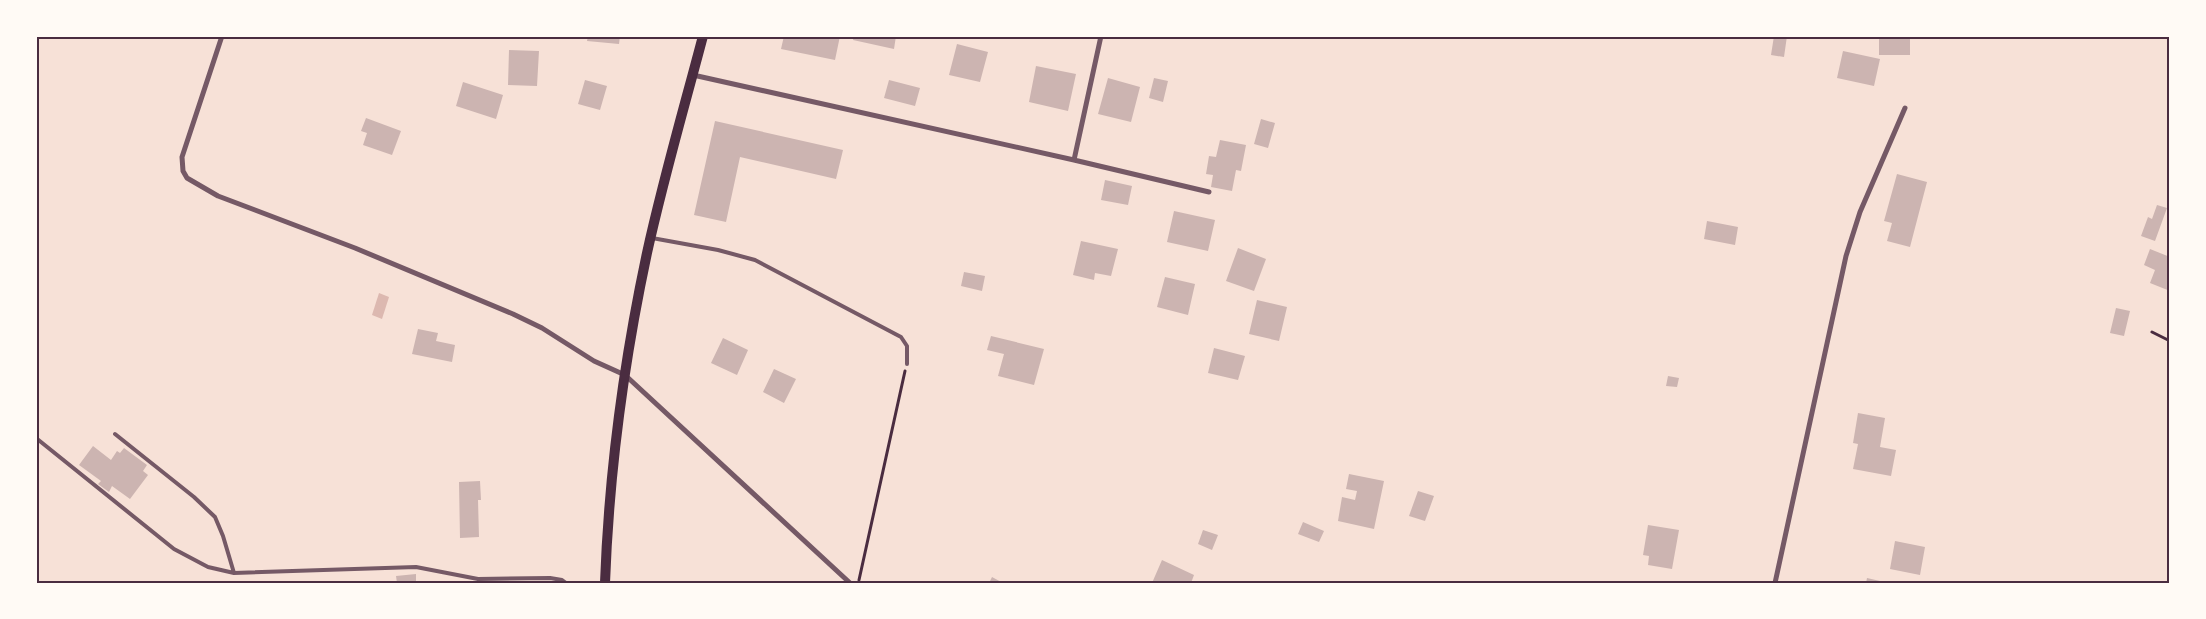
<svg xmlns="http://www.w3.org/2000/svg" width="2206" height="619" viewBox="0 0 2206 619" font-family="'Playfair Display',serif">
  <rect width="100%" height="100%" fill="#f7e1d7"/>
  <path fill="#dcb8b0" d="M379 293 389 297 382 319 372 315Z"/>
  <path fill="#ccb4b1" d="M588 36H620L619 44 587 41Z
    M784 36H840L835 60 781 49Z
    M854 36H896L894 49 853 40Z
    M1774 36H1787L1784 57 1771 55Z
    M1879 36H1910V55H1879Z
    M957 44 988 52 980 82 949 75Z
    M509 50 539 51 537 86 508 85Z
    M1843 51 1880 59 1874 86 1837 78Z
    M1036 66 1076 74 1068 111 1029 102Z
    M1108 78 1140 87 1131 122 1098 114Z
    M1154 78 1168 81 1163 102 1149 98Z
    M585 80 607 86 600 110 578 104Z
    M889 80 920 88 915 106 884 98Z
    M463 82 503 95 496 119 456 106Z
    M366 118 401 131 392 155 363 145 367 133 361 131Z
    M1261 119 1275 123 1268 148 1254 144Z
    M715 121 843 150 836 179 740 157 726 222 694 215Z
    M1220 140 1246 145 1241 171 1236 170 1232 191 1211 187 1213 175 1206 174 1209 156 1216 157Z
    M1897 174 1927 182 1910 247 1887 241 1892 223 1884 221Z
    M1105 180 1132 186 1128 205 1101 200Z
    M2157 205 2167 208 2155 241 2141 236 2148 217 2152 219Z
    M1174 211 1215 220 1208 251 1167 242Z
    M1707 221 1738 227 1735 245 1704 239Z
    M1081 241 1118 249 1111 276 1095 273 1094 280 1073 275Z
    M1238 248 1266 259 1254 291 1226 281Z
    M2150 249 2170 257V291L2150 283 2155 270 2144 265Z
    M964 272 985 276 982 291 961 286Z
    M1165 277 1195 284 1188 315 1157 307Z
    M1257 300 1287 307 1279 341 1249 334Z
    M2116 308 2130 311 2124 336 2110 333Z
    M418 329 438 333 436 341 455 345 452 362 412 354Z
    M991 336 1044 349 1034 385 998 376 1004 354 987 350Z
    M723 338 748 350 737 375 711 363Z
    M1214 348 1245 356 1238 380 1208 373Z
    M774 369 796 379 784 403 763 392Z
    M1668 376 1679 378 1677 387 1666 386Z
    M1858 413 1885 418 1880 447 1896 450 1891 476 1853 469 1858 444 1853 443Z
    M93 446 111 460 117 451 120 453 124 448 147 465 143 471 148 475 130 499 112 486 109 492 98 484 101 481 79 465Z
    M1349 474 1384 481 1374 529 1338 521 1342 497 1355 500 1357 491 1346 489Z
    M480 481 481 500H478L479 537 460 538 459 482Z
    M1418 491 1434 496 1425 521 1409 516Z
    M1303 522 1324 531 1319 542 1298 534Z
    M1648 525 1679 530 1672 569 1648 565 1649 556 1643 555Z
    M1203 530 1218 535 1212 550 1198 544Z
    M1895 541 1925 547 1920 575 1890 569Z
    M1162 560 1194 575 1191 583H1152Z
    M416 574V583H397L396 576Z
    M992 577 1003 583H989Z
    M1867 578 1880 581V583H1866Z"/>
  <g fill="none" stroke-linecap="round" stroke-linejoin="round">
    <path stroke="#4a2c40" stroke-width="3" d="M2152 332 2170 341
      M859 580 905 371"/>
    <path stroke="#755966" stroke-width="4" d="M652 238 718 250 755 260 901 337 907 346V364
      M115 434 194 497 215 517 223 536 234 573
      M36 438 174 549 208 567 234 573 416 567 478 579 550 578 562 580 566 583"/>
    <path stroke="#755966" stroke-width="5" d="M222 36 182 157 183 171 187 178 218 196 355 248 513 314 542 328 594 361 625 375 850 583
      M693 75 1074 160 1101 36
      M1074 160 1209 192
      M1775 583 1846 256 1860 212 1905 108"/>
    <path stroke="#4a2c40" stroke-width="10" d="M605 583C609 472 624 361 647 253 663 180 684 108 703 36"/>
  </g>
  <rect width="2206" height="619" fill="none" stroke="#fffaf5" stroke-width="75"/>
  <rect x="38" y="38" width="2130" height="544" fill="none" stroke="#4a2c40" stroke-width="2"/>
</svg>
